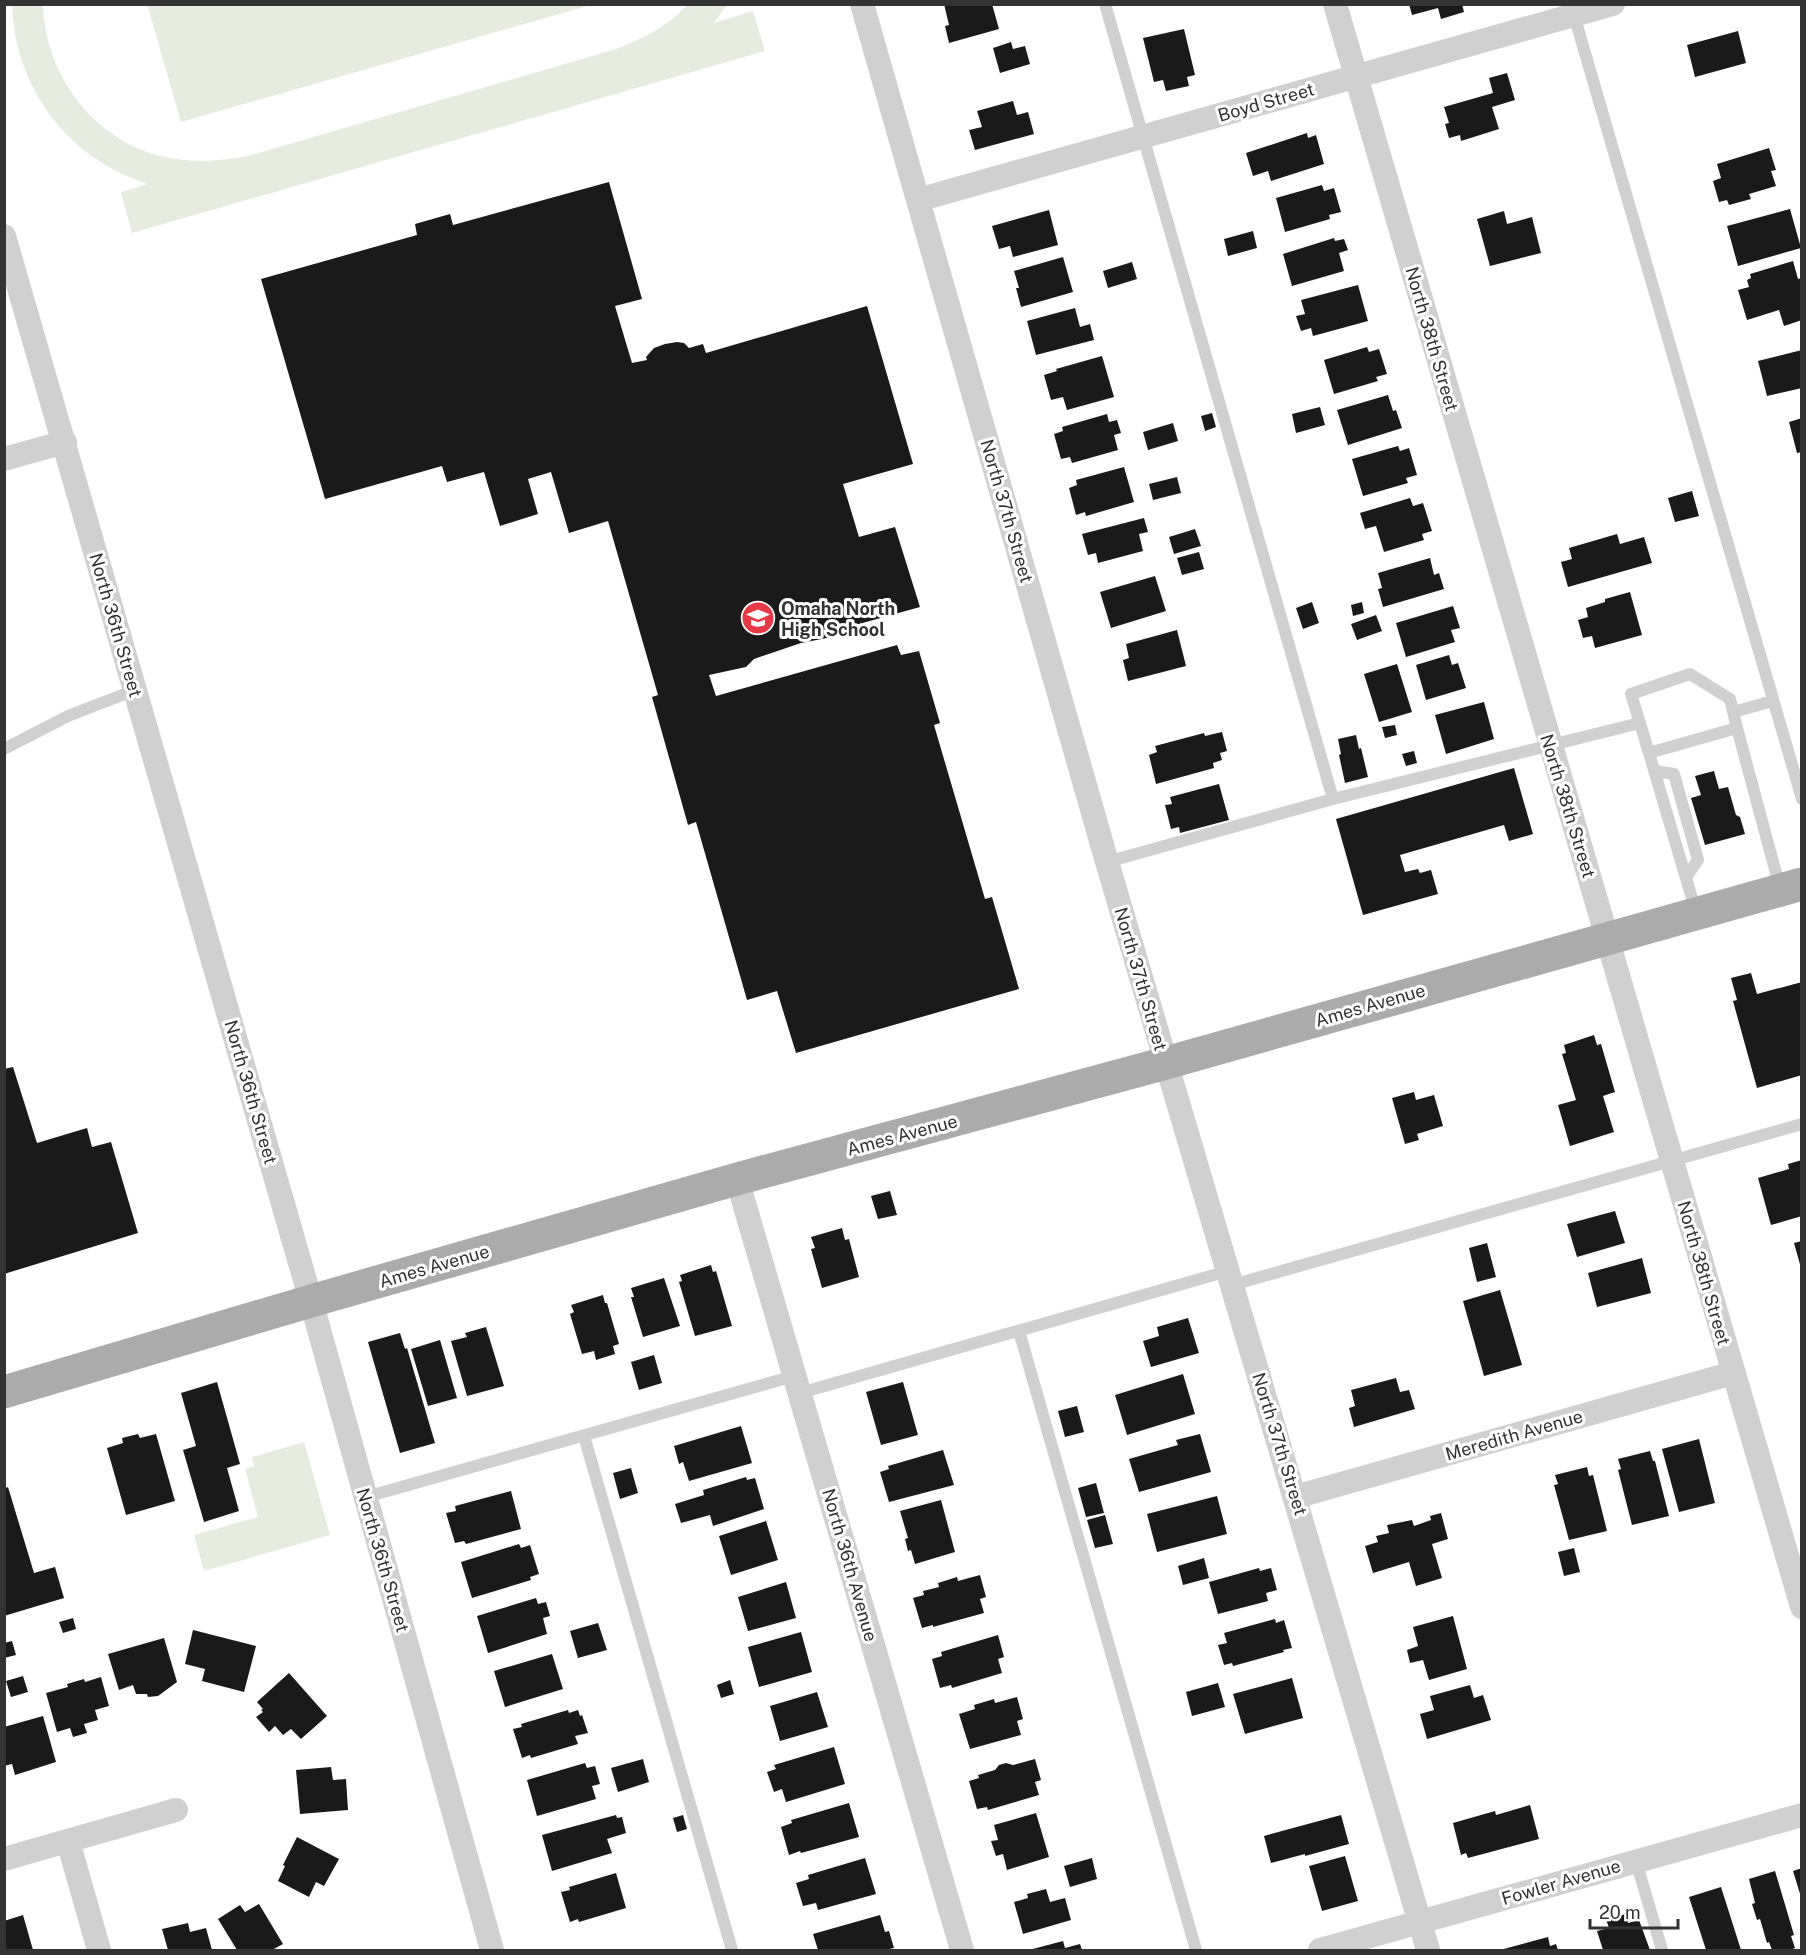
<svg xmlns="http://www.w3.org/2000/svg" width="1806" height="1955" viewBox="0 0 1806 1955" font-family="'Public Sans',sans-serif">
  <rect width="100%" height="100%" fill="#fff"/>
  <path fill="#e6ecdf" d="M147 4H591V5L181 122Z
    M12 5H43C45 77 97 145 170 158 197 163 222 161 248 156L613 50C641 40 667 27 687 5H727L714 23 753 11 765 51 132 233 121 192 148 184C68 159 15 88 12 5Z
    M304 1442 330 1535 204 1571 194 1535 258 1517 245 1469 254 1466 252 1457Z"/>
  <path fill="#1a1a1a" d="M944 4H992L999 29 949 43 945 26 949 25Z
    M1409 4H1462L1464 12 1441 19 1438 8 1412 15Z
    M1184 29 1195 75 1187 77 1189 86 1166 91 1163 80 1154 82 1143 38Z
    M1738 31 1746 63 1695 77 1687 45Z
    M1011 42 1013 49 1025 46 1030 64 1000 73 993 48Z
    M1507 73 1515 100 1492 107 1499 129 1461 141 1460 135 1449 138 1445 124 1449 123 1444 107 1493 93 1489 78Z
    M1013 101 1017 115 1028 112 1034 134 975 150 969 130 982 127 977 111Z
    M1307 133 1308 138 1316 135 1324 164 1271 181 1268 171 1253 176 1246 153Z
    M1769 148 1776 170 1771 171 1776 186 1749 194 1751 199 1729 205 1727 200 1719 202 1713 181 1721 178 1717 164Z
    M609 182 642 299 615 306 632 363 647 360 646 357 654 348 665 344 677 342 684 343 689 348 703 344 706 353 867 306 913 464 843 484 859 537 895 527 920 607 841 629 832 637 801 643 754 659 746 667 709 675 716 696 897 645 901 655 919 651 940 723 934 725 985 899 992 897 1019 989 796 1053 777 991 747 1000 696 822 688 825 652 697 658 695 608 521 569 533 551 472 528 479 538 514 500 526 484 472 447 482 442 466 325 499 261 279 417 235 415 224 450 214 453 225Z
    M1322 185 1324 191 1334 188 1341 212 1329 215 1330 219 1285 232 1276 198Z
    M1790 209 1801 248 1738 266 1727 226Z
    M1049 210 1058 245 1013 257 1010 246 999 249 992 226Z
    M1504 211 1507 224 1532 217 1541 253 1490 266 1477 219Z
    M1253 231 1257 248 1228 256 1224 239Z
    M1334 238 1335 241 1344 239 1348 250 1339 253 1344 271 1292 286 1283 254Z
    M1063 257 1073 292 1021 307 1016 288H1019L1014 271Z
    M1793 261 1798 279 1802 278V320L1784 326 1779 310 1747 320 1738 290 1749 287 1747 280 1751 278 1750 274Z
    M1132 262 1137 279 1108 288 1103 271Z
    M1358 285 1368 321 1313 336 1311 328 1301 331 1296 316 1305 314 1301 300Z
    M1075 308 1080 327 1090 324 1094 340 1036 355 1027 321Z
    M1367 347 1369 352 1379 349 1387 374 1376 377 1378 381 1334 394 1324 360Z
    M1802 350V388L1767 396 1758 361Z
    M1102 356 1114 397 1067 410 1063 397 1051 400 1044 375 1057 371 1056 369Z
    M1388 395 1393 411 1396 410 1402 428 1348 445 1337 410Z
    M1320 407 1325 425 1296 433 1292 414Z
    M1212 413 1216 427 1205 431 1201 416Z
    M1107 414 1109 422 1117 420 1121 433 1114 435 1118 450 1072 463 1070 457 1061 459 1054 434 1063 431 1062 427Z
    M1802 418V452L1797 453 1789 422Z
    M1173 423 1178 441 1148 450 1143 432Z
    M1398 446 1400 451 1409 448 1417 475 1406 478 1408 483 1363 496 1352 459Z
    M1124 467 1134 502 1086 516 1085 512 1076 515 1069 488 1077 485 1076 480Z
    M1177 477 1181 493 1153 500 1149 484Z
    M1692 491 1699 516 1675 522 1668 498Z
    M1410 498 1413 506 1423 503 1432 531 1422 534 1424 540 1384 552 1376 526 1365 529 1360 513Z
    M1144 518 1148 532 1139 534 1143 551 1098 563 1096 553 1088 555 1082 534Z
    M1195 529 1201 546 1174 554 1169 537Z
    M1617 534 1620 544 1644 537 1652 563 1568 587 1561 562 1572 559 1569 548Z
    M1199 552 1204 569 1182 575 1177 558Z
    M1430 558 1434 575 1439 573 1444 589 1383 607 1378 589 1382 588 1378 573Z
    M1155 576 1166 611 1111 628 1100 592Z
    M1630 592 1642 635 1595 648 1592 636 1583 638 1578 620 1588 617 1586 608 1605 602V599Z
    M1312 602 1319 623 1303 629 1296 608Z
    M1362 602 1364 613 1353 616 1351 605Z
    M1453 606 1460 628 1451 630 1455 642 1406 657 1396 623Z
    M1376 615 1382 631 1357 640 1351 624Z
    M1177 630 1186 666 1128 681 1123 660 1129 658 1126 644Z
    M1449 655 1452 665 1458 663 1466 688 1426 700 1416 665Z
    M1397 664 1412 712 1379 722 1364 674Z
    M1484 702 1494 739 1446 754 1435 715Z
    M1395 725 1397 735 1385 738 1382 727Z
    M1222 732 1227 751 1220 753 1222 760 1213 763 1214 768 1156 784 1149 755 1157 752 1155 746 1204 733 1205 736Z
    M1356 735 1359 749 1361 748 1368 777 1345 783 1339 755 1341 754 1338 739Z
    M1414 751 1417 763 1406 766 1402 754Z
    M1514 768 1533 834 1509 841 1504 825 1400 855 1405 872 1418 869 1420 873 1431 870 1438 894 1363 915 1336 819Z
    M1714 771 1719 789 1728 787 1736 815 1740 817 1745 834 1705 845 1691 798 1701 795 1695 776Z
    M1219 784 1229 820 1180 833 1179 827 1171 829 1165 805 1172 804 1170 797Z
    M1751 973 1757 994 1802 982V1075L1757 1088 1733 1001 1737 1000 1731 978Z
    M1594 1035 1597 1045 1601 1044 1615 1092 1603 1096 1614 1132 1570 1146 1558 1105 1576 1100 1562 1054 1566 1053 1564 1045Z
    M13 1067 37 1143 87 1128 92 1147 111 1142 138 1233 4 1274V1069Z
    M1414 1092 1416 1100 1434 1095 1443 1126 1417 1134 1419 1140 1405 1144 1392 1098Z
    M1802 1160V1216L1771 1225 1758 1178 1789 1169 1788 1164Z
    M890 1191 897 1215 878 1219 871 1196Z
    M1615 1211 1625 1243 1577 1257 1567 1224Z
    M842 1228 845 1240 849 1239 859 1277 822 1288 811 1249 815 1248 811 1237Z
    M1802 1241V1268H1801L1794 1243Z
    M1487 1243 1496 1277 1477 1282 1469 1248Z
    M1642 1258 1651 1293 1597 1307 1588 1273Z
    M711 1265 713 1272 716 1271 732 1326 695 1336 679 1282 682 1281 680 1275Z
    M664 1278 680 1326 643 1337 631 1297H634L631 1288Z
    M1500 1290 1522 1365 1484 1376 1463 1301Z
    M603 1295 605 1303H607L619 1344 613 1346 615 1354 596 1360 594 1351 582 1354 570 1314 574 1312 571 1305Z
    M1188 1318 1199 1353 1151 1367 1143 1341 1159 1336 1157 1327Z
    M486 1327 504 1386 467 1396 451 1341 467 1337 465 1333Z
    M400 1333 405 1349 407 1348 435 1443 400 1453 368 1342Z
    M440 1340 457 1398 428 1406 411 1349Z
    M654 1355 662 1383 639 1390 631 1362Z
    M1183 1374 1195 1414 1127 1435 1115 1395Z
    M1396 1378 1400 1392 1409 1390 1415 1409 1354 1427 1349 1408 1355 1406 1351 1390Z
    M217 1382 240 1464 227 1468 239 1511 204 1522 183 1450 196 1446 181 1393Z
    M903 1382 918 1435 881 1445 866 1392Z
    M1077 1406 1084 1432 1065 1437 1058 1411Z
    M741 1426 752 1463 689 1481 683 1462 679 1464 674 1446Z
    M138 1434 140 1438 156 1434 175 1501 126 1515 107 1448 123 1443 122 1438Z
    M1200 1434 1211 1472 1139 1492 1129 1459 1178 1445 1176 1440Z
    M1699 1439 1715 1503 1679 1512 1662 1449Z
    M943 1450 954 1485 889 1502 880 1472 889 1469 888 1466Z
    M1650 1451 1653 1461H1655L1669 1516 1632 1525 1618 1470 1621 1469 1618 1459Z
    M1587 1467 1589 1476 1593 1475 1607 1531 1569 1540 1554 1485 1558 1484 1555 1475Z
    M631 1468 638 1493 620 1499 613 1473Z
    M746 1477 747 1480 755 1478 764 1509 713 1526 710 1515 681 1523 675 1504 704 1495 703 1490Z
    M1096 1483 1104 1513 1086 1517 1078 1488Z
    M8 1487 34 1573 55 1567 64 1598 4 1616V1489Z
    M511 1491 521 1529 466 1544 464 1541 455 1543 446 1513 456 1511 455 1506Z
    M1217 1496 1227 1534 1157 1552 1147 1514Z
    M941 1500 955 1552 915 1564 911 1550 908 1551 905 1539 908 1538 900 1511Z
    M1441 1513 1448 1539 1432 1544 1442 1578 1416 1586 1409 1562 1373 1573 1365 1546 1378 1542 1376 1536 1389 1533 1387 1525 1412 1520 1414 1526 1431 1520 1430 1516Z
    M1105 1515 1113 1544 1095 1548 1087 1520Z
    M766 1521 778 1560 731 1575 719 1536Z
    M519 1544 521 1548 530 1545 539 1574 530 1577 531 1580 472 1598 461 1562Z
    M1574 1548 1580 1572 1564 1576 1558 1552Z
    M1204 1558 1209 1578 1183 1585 1178 1566Z
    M1259 1568 1260 1571 1271 1568 1277 1590 1266 1593 1268 1601 1218 1614 1209 1582Z
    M980 1575 986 1597 980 1599 984 1613 933 1627V1625L922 1628 913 1598 924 1595 923 1591 939 1587 938 1583 957 1577 958 1581Z
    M786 1582 796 1618 748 1631 738 1597Z
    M536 1598 538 1604 546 1602 550 1616 543 1618 547 1634 488 1653 477 1616Z
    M1453 1616 1467 1669 1429 1680 1423 1660 1410 1663 1407 1650 1418 1646 1413 1627Z
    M73 1618 76 1629 63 1633 59 1622Z
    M1275 1619 1276 1623 1284 1620 1292 1648 1283 1650 1284 1652 1233 1666 1232 1663 1224 1665 1218 1645 1227 1643 1224 1633Z
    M598 1623 607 1650 578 1658 570 1631Z
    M193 1630 256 1646 244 1692 202 1681 205 1669 185 1664Z
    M801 1632 812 1672 759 1687 748 1647Z
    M998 1635 1004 1657 998 1659 1002 1673 952 1688 951 1685 940 1688 932 1659 942 1656 941 1652Z
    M164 1638 177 1682 158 1696 148 1697 147 1694H136L133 1685 119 1690 108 1654Z
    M12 1641 16 1655 4 1658V1643Z
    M552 1654 563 1689 505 1707 494 1671Z
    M289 1673 327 1716 301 1739 291 1729 283 1735 275 1726 269 1732 256 1717 263 1712 261 1710 263 1709 257 1702Z
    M23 1676 28 1692 11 1697 6 1681Z
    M101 1677 109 1706 95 1710 98 1720 84 1724 87 1733 73 1737 70 1728 57 1732 46 1693 68 1687 67 1684 84 1679 85 1682Z
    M1292 1678 1303 1718 1245 1734 1233 1694Z
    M730 1680 734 1694 721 1698 717 1685Z
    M1218 1683 1225 1707 1192 1716 1186 1692Z
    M1470 1685 1474 1698 1483 1695 1491 1720 1427 1739 1420 1714 1434 1710 1430 1696Z
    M817 1692 828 1727 780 1741 770 1706Z
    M1017 1697 1023 1719 1017 1721 1021 1735 970 1749 959 1714 975 1709 974 1705 994 1699 995 1703Z
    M568 1710 569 1713 578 1710 580 1716 582 1715 588 1733 575 1736 578 1744 531 1758 530 1755 522 1758 513 1729 522 1727 521 1724Z
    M43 1716 56 1762 15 1775 12 1764 4 1766V1727Z
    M834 1747 845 1784 786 1802 782 1789 774 1792 767 1772 776 1769 774 1765Z
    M643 1759 649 1782 618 1792 611 1768Z
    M1035 1759 1041 1780 1035 1782 1039 1795 988 1810 987 1807 977 1809 969 1781 979 1778 978 1775 995 1770 999 1765 1006 1763 1013 1765Z
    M585 1763 587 1768 595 1766 600 1784 592 1786 596 1799 537 1816 527 1780Z
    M331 1767 333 1780 346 1779 348 1810 300 1814 296 1770Z
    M849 1803 859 1837 801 1853 800 1851 789 1855 781 1827 792 1823 791 1820Z
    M1530 1805 1539 1839 1468 1858 1466 1853 1461 1855 1453 1823 1495 1811 1496 1815Z
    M1036 1813 1049 1857 1007 1870 1003 1854 996 1856 991 1841 998 1840 994 1825Z
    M616 1815 617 1818 622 1817 626 1833 607 1839 612 1853 552 1871 542 1835Z
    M683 1815 687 1829 677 1832 673 1818Z
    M1341 1815 1349 1844 1305 1856V1854L1271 1863 1264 1836Z
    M297 1837 339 1859 324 1886 316 1882 309 1897 278 1881 285 1866 283 1865Z
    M1345 1856 1358 1901 1322 1911 1309 1866Z
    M865 1858 876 1894 818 1910 816 1903 803 1906 796 1883 809 1879 808 1875Z
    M1092 1858 1097 1879 1070 1887 1064 1866Z
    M1802 1868V1897H1801L1793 1871Z
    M1775 1871 1794 1935 1791 1936 1795 1948 1790 1950H1772L1769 1942 1767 1943 1760 1919 1757 1920 1752 1904 1755 1903 1749 1879Z
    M616 1873 626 1908 579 1922 578 1919 570 1922 561 1892 570 1890 569 1887Z
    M1721 1887 1741 1950H1706L1689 1897Z
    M1046 1889 1050 1902 1065 1898 1071 1920 1023 1934 1014 1902 1028 1898 1027 1894Z
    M259 1904 283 1944 272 1950H237L218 1919 240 1905 245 1912Z
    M1626 1914 1628 1923 1639 1920 1650 1950H1603L1597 1931 1609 1928 1606 1919Z
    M23 1915 33 1950H4V1921Z
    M880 1915 885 1932 889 1931 894 1948 884 1950H818L813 1934Z
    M188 1923 190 1932 206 1928 212 1950H168L162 1929Z
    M1548 1937 1550 1946 1556 1944 1558 1950H1500Z
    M1063 1941 1065 1948 1080 1944 1082 1950H1029Z"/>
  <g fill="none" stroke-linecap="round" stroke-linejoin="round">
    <path stroke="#d0d0d0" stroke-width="12" d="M1105 4 1333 799
      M1574 15 1802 799
      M1733 712 1773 701
      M4 749 68 716 135 690
      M1649 753 1631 694 1690 674 1730 699 1737 728
      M1655 771 1674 774 1698 860 1686 877
      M1107 862 1333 799 1640 723
      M1696 912 1649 753 1737 728 1780 888
      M1232 1285 1802 1124
      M1019 1331 1196 1950
      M800 1393 1228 1271
      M584 1436 732 1950
      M366 1497 794 1376
      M1636 1861 1662 1950"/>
    <path stroke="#d0d0d0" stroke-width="24" d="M862 4 1107 862 1428 1950
      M1335 4 1802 1607
      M918 200 1613 4
      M4 236 311 1301 492 1950
      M4 459 65 442
      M737 1179 962 1950
      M1295 1497 1733 1373
      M68 1841 99 1950
      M4 1859 176 1810
      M1320 1950 1802 1815"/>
    <path stroke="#ababab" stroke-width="33" d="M4 1392 311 1301 737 1179 1166 1063 1802 884"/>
  </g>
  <defs>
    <g id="school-disc" transform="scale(1.725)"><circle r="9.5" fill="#e63946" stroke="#fff"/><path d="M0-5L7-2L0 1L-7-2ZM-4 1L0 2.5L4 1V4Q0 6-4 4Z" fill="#fff"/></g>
  </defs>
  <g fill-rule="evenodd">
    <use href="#school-disc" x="758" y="618"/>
  </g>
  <g text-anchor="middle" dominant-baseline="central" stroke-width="6" stroke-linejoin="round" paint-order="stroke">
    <g font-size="18" fill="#333" stroke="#fff">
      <text transform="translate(1266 102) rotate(-16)">Boyd Street</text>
      <text transform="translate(1432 339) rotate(74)">North 38th Street</text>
      <text transform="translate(1007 511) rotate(74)">North 37th Street</text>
      <text transform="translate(116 625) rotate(74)">North 36th Street</text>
      <text transform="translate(1568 806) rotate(73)">North 38th Street</text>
      <text transform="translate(1141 979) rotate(74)">North 37th Street</text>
      <text transform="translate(1370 1005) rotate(-16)">Ames Avenue</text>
      <text transform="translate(251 1092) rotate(74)">North 36th Street</text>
      <text transform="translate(902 1135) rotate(-15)">Ames Avenue</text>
      <text transform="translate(434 1266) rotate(-16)">Ames Avenue</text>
      <text transform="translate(1704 1273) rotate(74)">North 38th Street</text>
      <text transform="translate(1514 1435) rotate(-16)">Meredith Avenue</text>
      <text transform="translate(1280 1444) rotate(73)">North 37th Street</text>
      <text transform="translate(383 1560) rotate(74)">North 36th Street</text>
      <text transform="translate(850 1565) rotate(74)">North 36th Avenue</text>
      <text transform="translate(1561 1882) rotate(-16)">Fowler Avenue</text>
    </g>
    <g font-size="18" font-weight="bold" fill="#333" stroke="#fff" text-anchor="start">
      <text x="781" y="608">Omaha North<tspan x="781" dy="21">High School</tspan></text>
    </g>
  </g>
  <rect width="1806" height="1955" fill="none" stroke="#333333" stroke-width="12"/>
  <path d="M1590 1919v9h88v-9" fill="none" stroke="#333333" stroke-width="3"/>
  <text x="1599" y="1919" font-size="18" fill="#333333" stroke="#ffffff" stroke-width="4.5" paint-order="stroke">20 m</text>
</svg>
